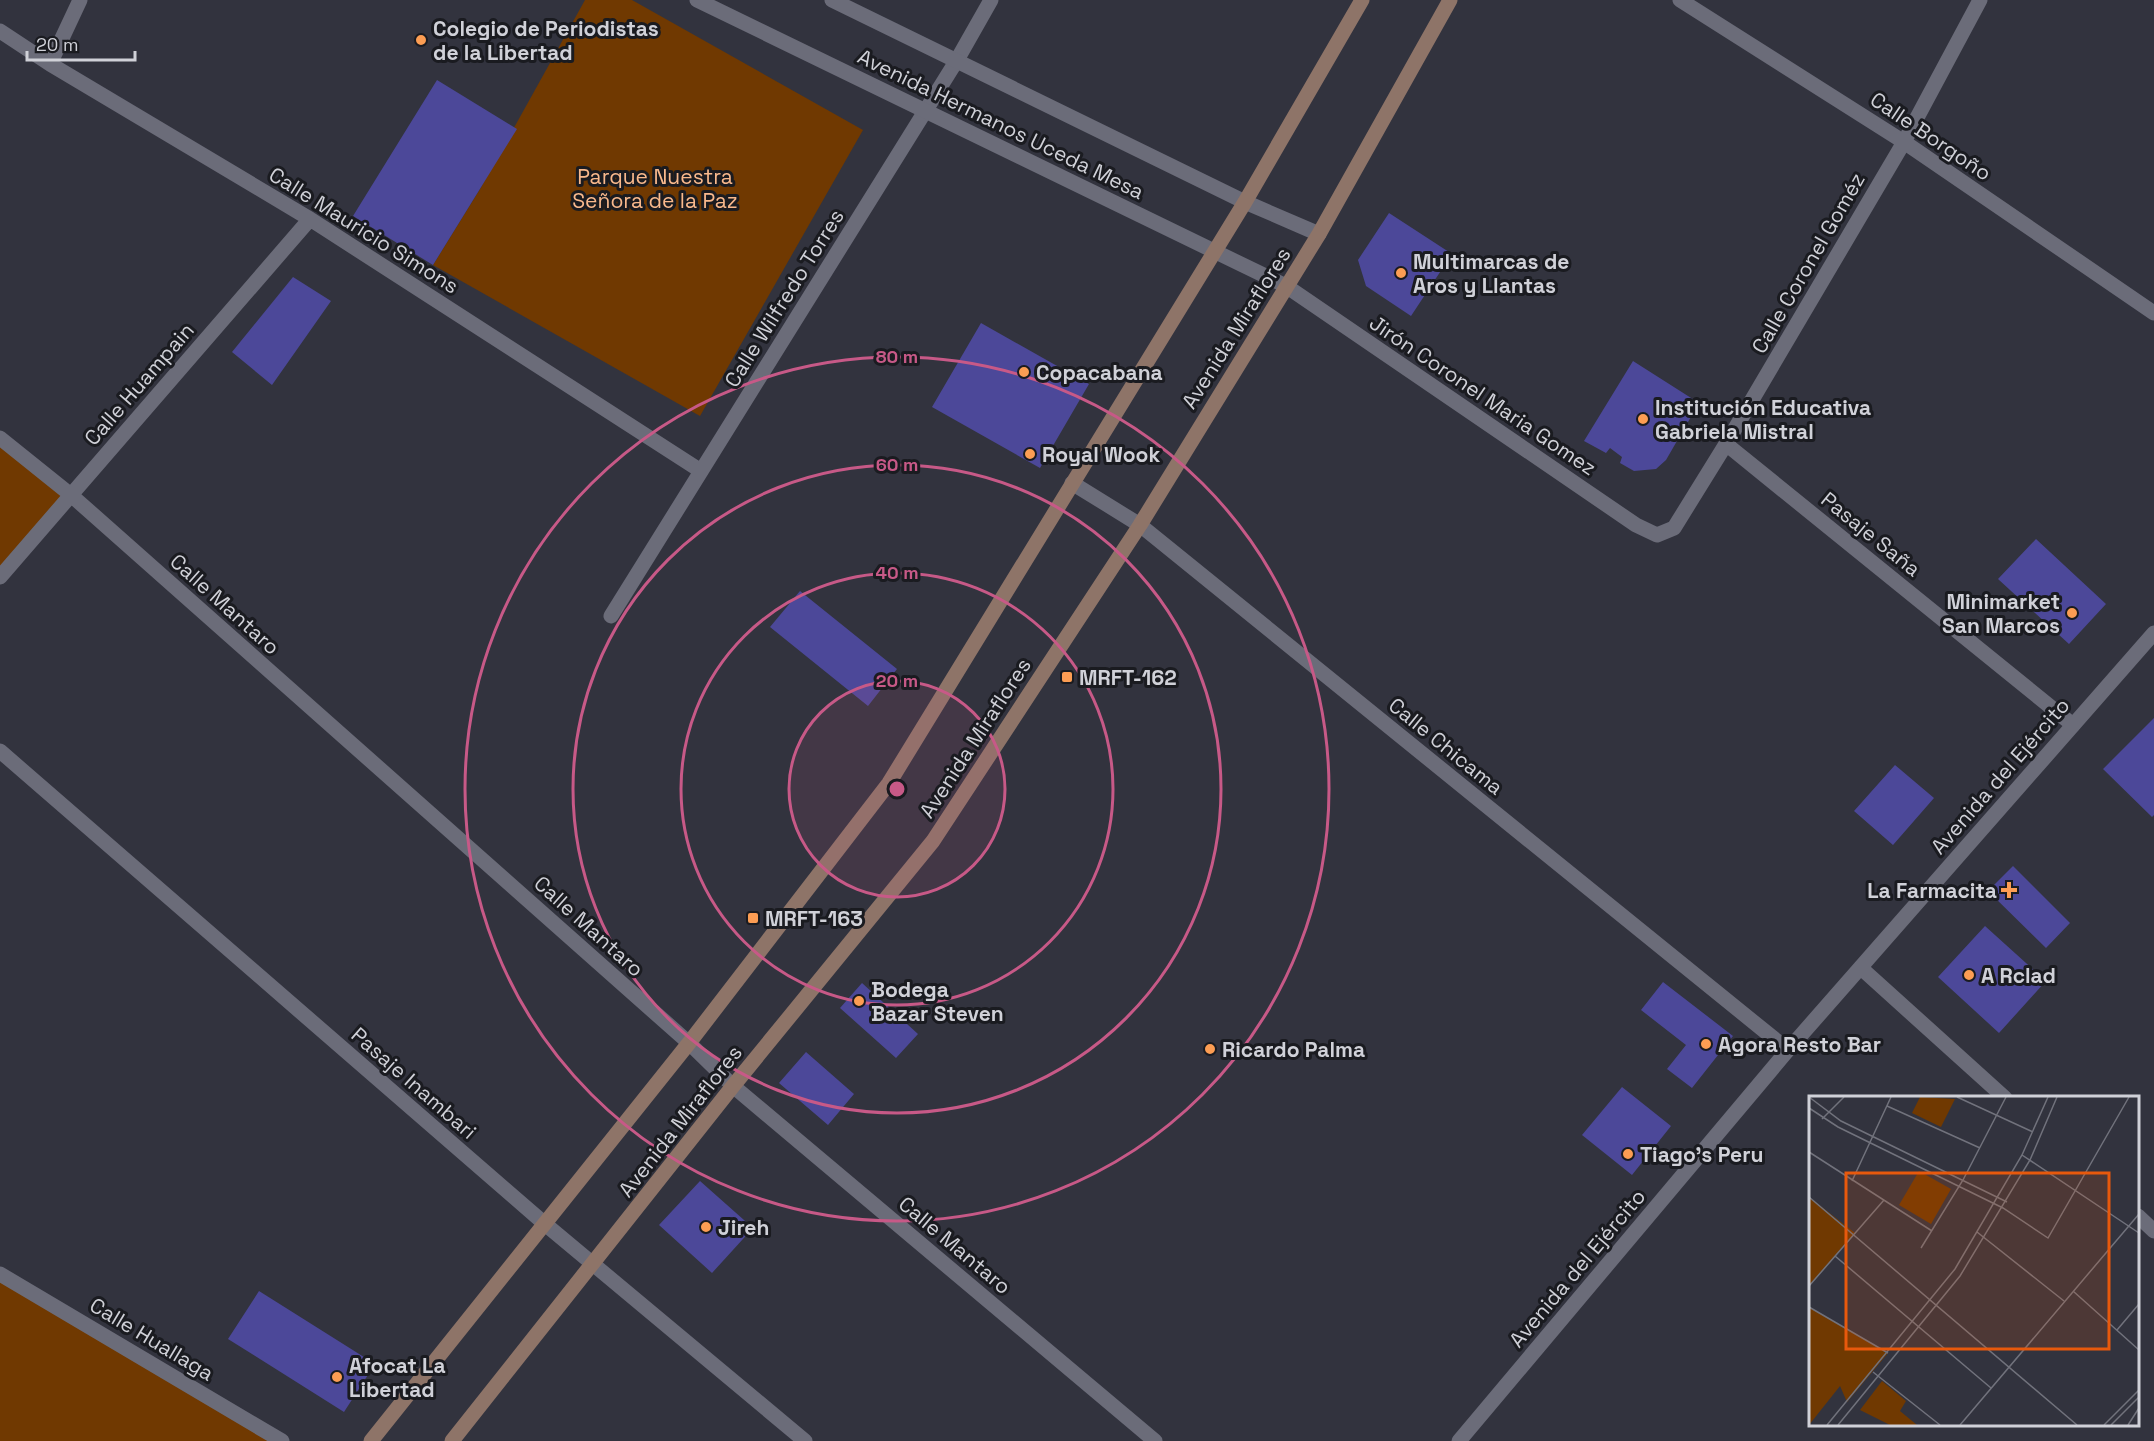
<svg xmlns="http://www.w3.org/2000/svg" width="2154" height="1441" viewBox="0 0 2154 1441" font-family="'Space Grotesk',sans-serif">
  <rect width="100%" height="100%" fill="#32333e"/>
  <path fill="#703901" d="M585 0H632L863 130 700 416 433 265 480 189Z
    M0 438 71 495 0 577Z
    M0 1274 282 1441H0Z"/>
  <path fill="#4c4899" d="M437 80 517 129 433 265 353 216Z
    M1389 213 1452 254 1411 316 1366 286 1358 260Z
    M293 277 331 301 272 385 232 352Z
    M981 323 1089 384 1040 468 932 407Z
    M1633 361 1699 403 1666 460 1656 469 1634 471 1620 463 1622 457 1610 448 1606 453 1584 441Z
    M2036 539 2106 604 2069 644 1998 579Z
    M800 591 897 669 868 706 770 627Z
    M2154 718V815L2152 817 2103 769Z
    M1895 765 1934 798 1893 845 1854 811Z
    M2013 866 2070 923 2046 948 1988 891Z
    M1985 926 2046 981 1999 1033 1938 977Z
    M1663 982 1733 1036 1692 1088 1667 1069 1686 1045 1641 1010Z
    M862 983 918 1034 896 1058 840 1008Z
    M806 1052 854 1094 828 1125 779 1083Z
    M1622 1087 1671 1126 1632 1175 1582 1135Z
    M700 1181 753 1228 712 1273 659 1225Z
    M259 1291 375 1364 344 1412 228 1339Z"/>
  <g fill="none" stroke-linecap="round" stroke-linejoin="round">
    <path stroke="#6b6c79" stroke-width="15" d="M1726 444 2073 725"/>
    <path stroke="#6b6c79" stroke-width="15" d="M1680 0 1904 142 2154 313
      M0 31 50 64 310 219 701 471
      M50 64 80 0
      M1286 286 1636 525 1657 535 1674 528 1726 444 1904 142 1980 0
      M0 438 71 495 689 1043 733 1086 1155 1441
      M1072 483 1140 525 1788 1050
      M0 577 310 219
      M611 616 957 60 991 0
      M0 751 545 1224 805 1441
      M1861 968 2005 1098
      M2138 1216 2154 1231
      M0 1274 282 1441
      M1459 1441 1788 1050 2154 633"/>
    <path stroke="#6b6c79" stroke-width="15" d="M697 0 1286 286
      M832 0 1245 202 1319 234"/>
    <path stroke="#8e7468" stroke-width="15" d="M371 1441 689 1043 889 783 1245 202 1362 0
      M452 1441 733 1086 933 841 1140 525 1319 234 1450 0"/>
  </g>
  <circle cx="897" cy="789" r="108" fill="#c75987" fill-opacity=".12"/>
  <g fill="none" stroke="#c75987" stroke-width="3">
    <circle cx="897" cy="789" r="108"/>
    <circle cx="897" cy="789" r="216"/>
    <circle cx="897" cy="789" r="324"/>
    <circle cx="897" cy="789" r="432"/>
  </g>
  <g fill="#fc9d53" stroke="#1a1b20" stroke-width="2">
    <circle cx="421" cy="40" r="6"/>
    <circle cx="1401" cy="273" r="6"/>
    <circle cx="1024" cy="372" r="6"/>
    <circle cx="1643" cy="419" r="6"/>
    <circle cx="1030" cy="454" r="6"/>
    <circle cx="2072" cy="613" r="6"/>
    <rect x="1061" y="671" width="12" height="12" rx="3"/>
    <path d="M2006 881h6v6h6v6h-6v6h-6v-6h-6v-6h6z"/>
    <rect x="747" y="912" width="12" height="12" rx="3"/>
    <circle cx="1969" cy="975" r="6"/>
    <circle cx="859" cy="1001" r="6"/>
    <circle cx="1706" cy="1044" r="6"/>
    <circle cx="1210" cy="1049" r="6"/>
    <circle cx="1628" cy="1154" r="6"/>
    <circle cx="706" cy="1227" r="6"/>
    <circle cx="337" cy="1377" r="6"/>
  </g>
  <g text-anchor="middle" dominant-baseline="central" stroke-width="6" stroke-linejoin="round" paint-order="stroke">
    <g font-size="21" font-weight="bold" fill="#d0d1d8" stroke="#1a1b20" text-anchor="start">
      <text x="433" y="28">Colegio de Periodistas<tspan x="433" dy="24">de la Libertad</tspan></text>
      <text x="1413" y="261">Multimarcas de<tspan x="1413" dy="24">Aros y Llantas</tspan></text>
      <text x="1036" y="372">Copacabana</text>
      <text x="1655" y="407">Institución Educativa<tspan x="1655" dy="24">Gabriela Mistral</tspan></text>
      <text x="1042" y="454">Royal Wook</text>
      <text x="2060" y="601" text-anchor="end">Minimarket<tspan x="2060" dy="24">San Marcos</tspan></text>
      <text x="1079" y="677">MRFT-162</text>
      <text x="1997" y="890" text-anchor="end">La Farmacita</text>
      <text x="765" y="918">MRFT-163</text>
      <text x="1981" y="975">A Rclad</text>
      <text x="871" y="989">Bodega<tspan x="871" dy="24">Bazar Steven</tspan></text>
      <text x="1718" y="1044">Agora Resto Bar</text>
      <text x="1222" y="1049">Ricardo Palma</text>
      <text x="1640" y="1154">Tiago's Peru</text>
      <text x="718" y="1227">Jireh</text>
      <text x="349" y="1365">Afocat La<tspan x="349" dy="24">Libertad</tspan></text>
    </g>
    <g font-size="21" fill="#d0d1d8" stroke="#1a1b20">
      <text transform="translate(1001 124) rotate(26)">Avenida Hermanos Uceda Mesa</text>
      <text transform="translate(1931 136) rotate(34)">Calle Borgoño</text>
      <text transform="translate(364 230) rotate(32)">Calle Mauricio Simons</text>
      <text transform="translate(1808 263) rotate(-60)">Calle Coronel Goméz</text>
      <text transform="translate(784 298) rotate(-58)">Calle Wilfredo Torres</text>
      <text transform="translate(1236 328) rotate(-58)">Avenida Miraflores</text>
      <text transform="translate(139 384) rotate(-49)">Calle Huampain</text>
      <text transform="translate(1483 395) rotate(34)">Jirón Coronel Maria Gomez</text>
      <text transform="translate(1871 534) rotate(39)">Pasaje Saña</text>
      <text transform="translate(225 604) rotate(42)">Calle Mantaro</text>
      <text transform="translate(975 738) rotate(-57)">Avenida Miraflores</text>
      <text transform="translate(1446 746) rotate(39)">Calle Chicama</text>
      <text transform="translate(2000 776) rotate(-49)">Avenida del Ejército</text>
      <text transform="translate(589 926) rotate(42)">Calle Mantaro</text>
      <text transform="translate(414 1083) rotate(41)">Pasaje Inambari</text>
      <text transform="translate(680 1121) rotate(-52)">Avenida Miraflores</text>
      <text transform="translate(955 1245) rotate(40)">Calle Mantaro</text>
      <text transform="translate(1577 1268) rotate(-50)">Avenida del Ejército</text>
      <text transform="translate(152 1339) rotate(31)">Calle Huallaga</text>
    </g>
    <g font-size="21" fill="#f9b98c" stroke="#1a1b20">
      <text x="655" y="176">Parque Nuestra<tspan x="655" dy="24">Señora de la Paz</tspan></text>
    </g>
  </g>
  <g transform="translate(1809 1096)">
    <rect width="330" height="330" fill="#32333e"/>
    <path d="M111 1 146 3 132 31 103 17ZM110 75 142 93 122 128 90 109ZM0 101 46 137 0 190ZM0 211 79 257 38 306 31 290 0 329ZM73 285 97 305 91 315 108 329H81L51 314Z" fill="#703901"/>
    <path fill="none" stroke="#71727c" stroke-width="1.5" d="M0 1 32 25 198 106M148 1 224 36M78 10 171 52M0 12 29 31 194 112 239 142 320 1M13 23 35 1M0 56 123 135M213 59 330 137M43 85 82 1M0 101 268 329M168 136 255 205M112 152 154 84 197 1M26 160 182 292M0 190 75 104M264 195 330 254M0 211 79 257M308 234 330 208M64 276 131 329M18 329 146 173 213 59 239 1M29 329 151 180 221 64 248 1M151 329 330 118M295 329 330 294M302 329 330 301M319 329 330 312"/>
    <path fill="#e8590c" fill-opacity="0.15" stroke="#e8590c" stroke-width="3" d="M37 77H300V253H37Z"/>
    <rect width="330" height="330" fill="none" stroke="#d0d1d8" stroke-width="3"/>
  </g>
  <circle cx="897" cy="789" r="9" fill="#c75987" stroke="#1a1b20" stroke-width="3"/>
  <g font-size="18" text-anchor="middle" font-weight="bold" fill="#c75987" stroke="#1a1b20" stroke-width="6" stroke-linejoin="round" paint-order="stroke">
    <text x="897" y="363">80 m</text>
    <text x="897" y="471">60 m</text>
    <text x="897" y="579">40 m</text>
    <text x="897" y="687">20 m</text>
  </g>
  <path d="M27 51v9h108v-9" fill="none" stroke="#d0d1d8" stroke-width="3"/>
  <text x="36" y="51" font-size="18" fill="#d0d1d8" stroke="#1a1b20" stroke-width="4.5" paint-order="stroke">20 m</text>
</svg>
